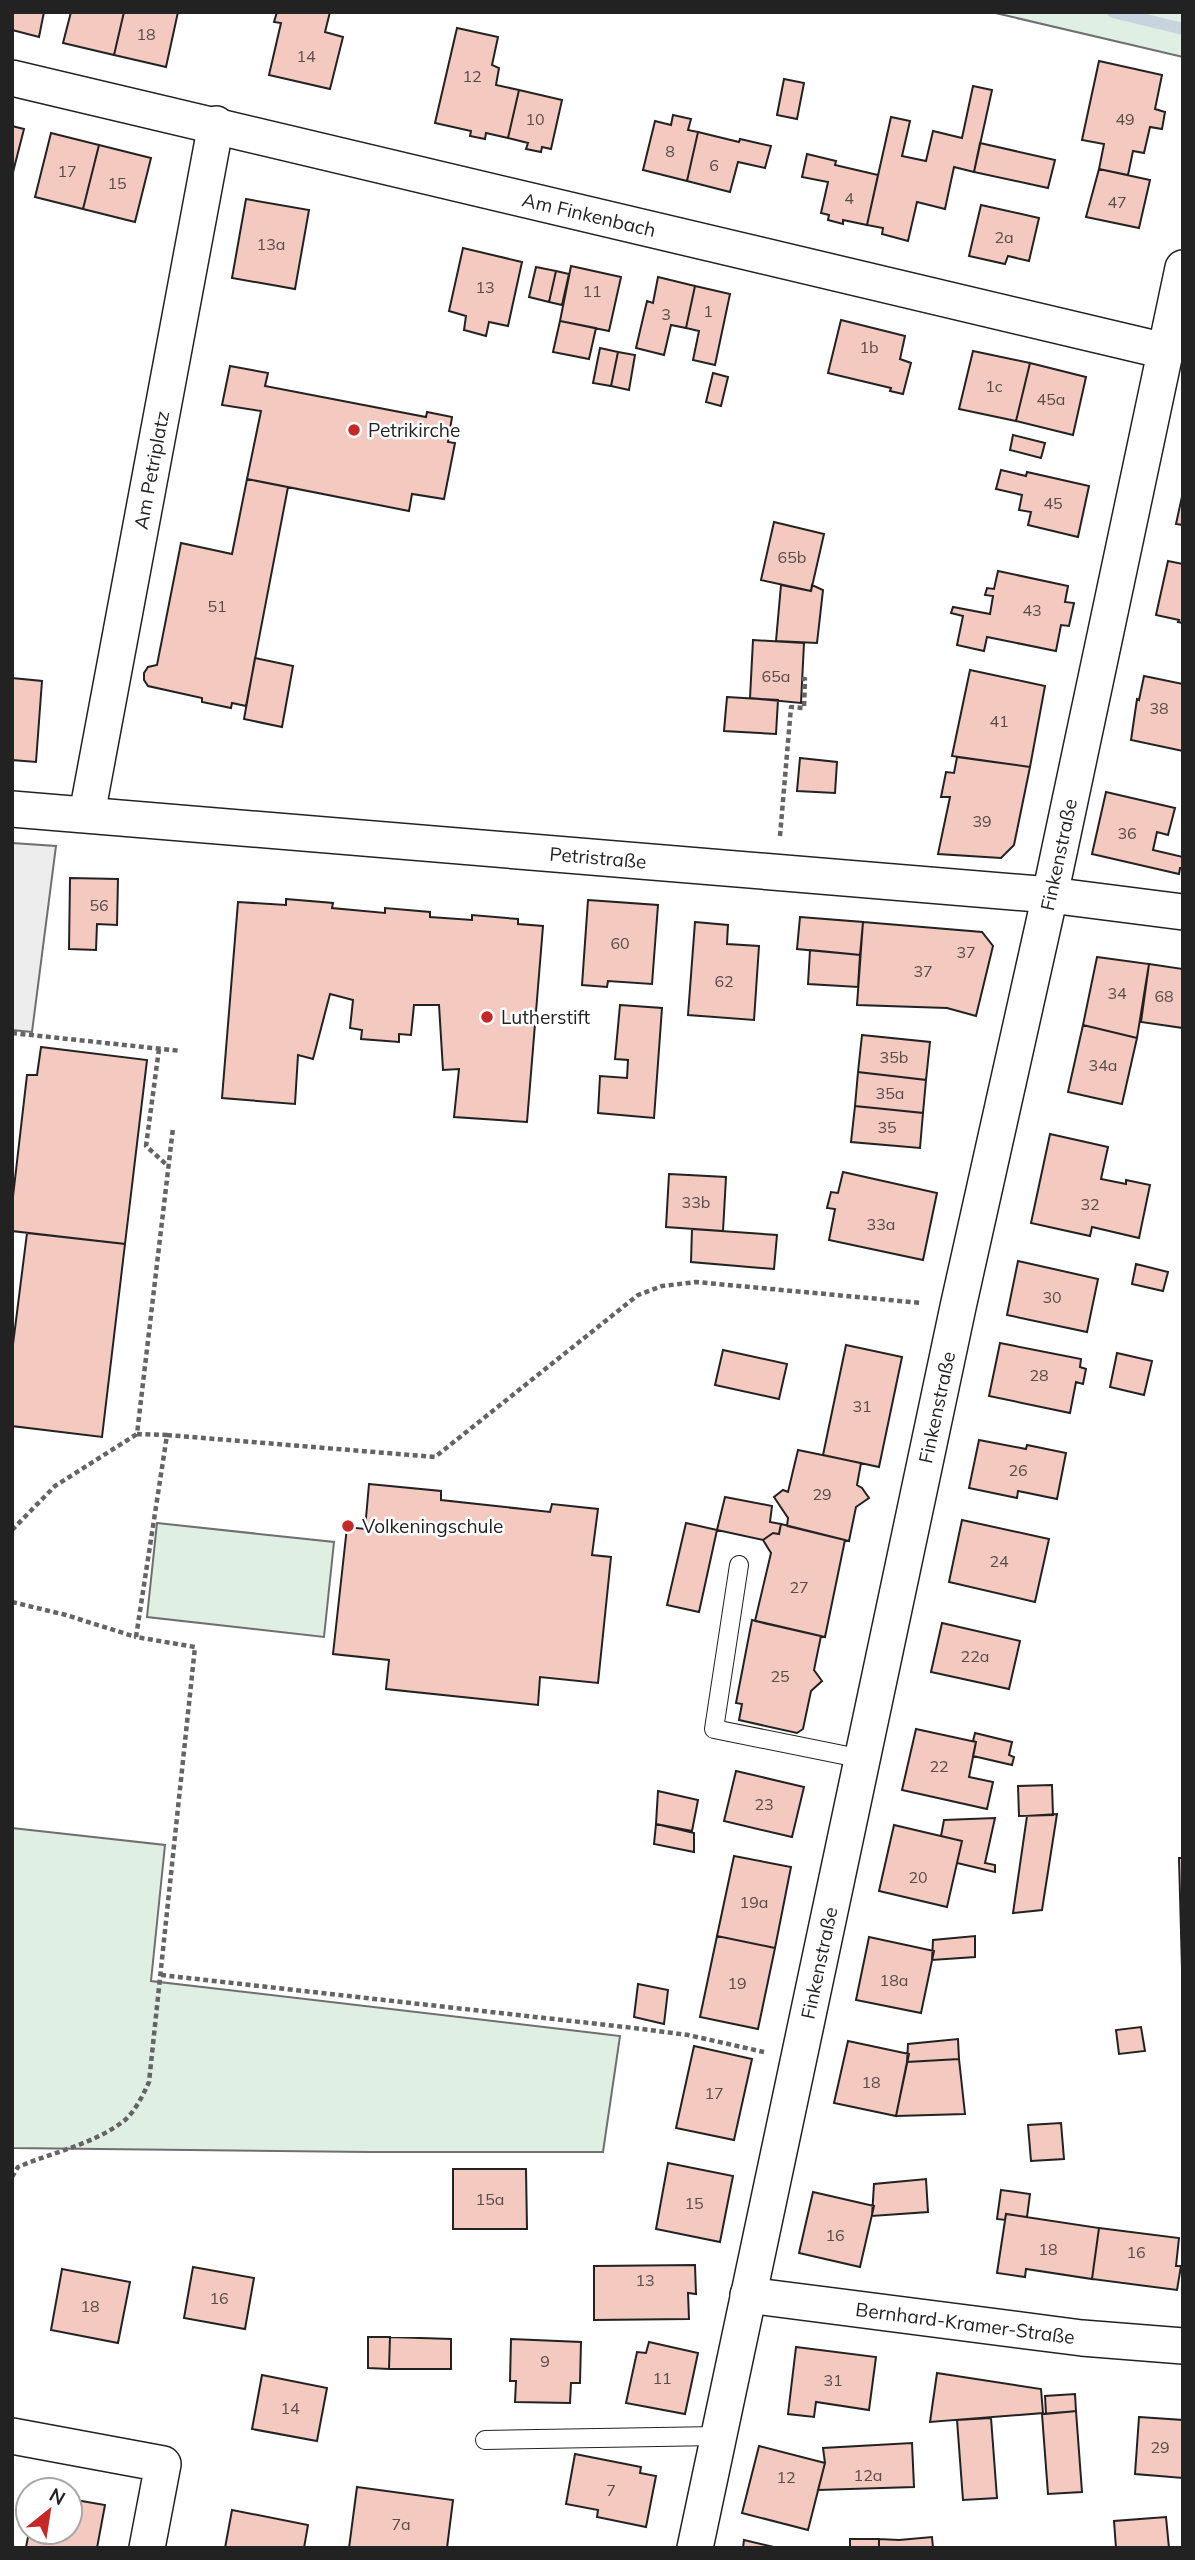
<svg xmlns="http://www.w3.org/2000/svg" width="1195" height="2560" viewBox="0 0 1195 2560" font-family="Mulish,sans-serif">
  <rect width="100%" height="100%" fill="#fff"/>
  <path fill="#e0efe3" stroke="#6f6f6f" stroke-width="2" d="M991 12H1183V57Z
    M157 1523 334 1542 324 1637 147 1617Z
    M12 1828 165 1845 151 1981 620 2036 603 2152H369L12 2148Z"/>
  <path fill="#ededed" stroke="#6f6f6f" stroke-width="2" d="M12 843 56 846 32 1032 12 1030Z"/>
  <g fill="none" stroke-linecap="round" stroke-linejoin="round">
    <path stroke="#c7d3dd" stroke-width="12" d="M1113 12 1183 29"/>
  </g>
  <path fill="#f3c9c0" stroke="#222" stroke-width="2" d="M12 12H44L39 37 12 30Z
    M71 12H124L114 55 63 43Z
    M124 12H178L166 67 114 55Z
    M277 12H330L325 32 343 37 330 89 269 75 281 23 274 22Z
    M457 28 498 37 492 65 499 68 496 85 519 90 508 138 486 133 485 139 470 136 471 131 435 123Z
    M1099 61 1162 75 1155 109 1165 112 1162 129 1150 127 1144 153 1133 151 1128 175 1099 169 1104 144 1082 140Z
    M784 79 804 83 797 119 777 115Z
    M973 86 992 90 974 172 954 167 945 209 917 202 908 241 882 234 883 228 867 225 891 117 910 121 902 156 926 161 933 131 962 138Z
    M519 90 562 100 551 149 542 147 541 152 526 149 528 143 508 138Z
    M673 115 691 119 688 130 698 132 687 181 643 170 655 121 671 125Z
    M12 126 24 129 12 176Z
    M698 132 739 142 740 139 771 146 765 168 738 162 730 192 687 181Z
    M51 133 99 145 83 209 35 197Z
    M980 143 1055 160 1048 188 974 172Z
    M99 145 151 158 135 222 83 209Z
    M807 154 836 161 835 165 878 175 867 225 843 220V224L828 220 829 215 821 213 828 182 802 177Z
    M1099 169 1150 180 1139 228 1086 217Z
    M246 199 309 210 295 289 232 278Z
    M981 205 1039 218 1029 261 1008 256 1005 264 969 256Z
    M463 248 522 262 508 326 489 322 486 336 464 330 466 316 449 311Z
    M571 266 621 277 609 331 560 321Z
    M536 267 556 271 549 302 529 297Z
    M556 271 569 274 562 305 549 302Z
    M658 277 695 286 686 328 671 325 664 355 636 348 647 301 653 303Z
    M695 286 730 294 715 365 693 360 699 331 686 328Z
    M841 320 905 336 900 359 911 363 903 394 890 391 891 388 828 373Z
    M560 321 596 328 589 359 553 352Z
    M600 348 618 352 611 386 593 383Z
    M973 351 1030 363 1016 421 959 409Z
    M618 352 635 355 629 390 611 386Z
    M1030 363 1086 377 1073 435 1016 421Z
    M230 366 268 373 265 386 426 417 427 412 452 417 448 442 455 443 444 499 412 494 409 511 247 479 261 411 222 405Z
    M713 373 728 377 721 406 706 402Z
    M1013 435 1045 443 1041 458 1010 450Z
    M1001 470 1026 476 1027 472 1089 486 1078 537 1028 525 1031 512 1019 510 1022 495 996 489Z
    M247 479 288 487 246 706 232 703 231 708 202 702V698L148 686 144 680V673L148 667 157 665 181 543 232 554Z
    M1183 492V525L1176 524Z
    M774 522 824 534 811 591 761 580Z
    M1168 561 1183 564V623L1178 622 1179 620 1156 615Z
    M998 571 1068 586 1065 602 1074 603 1069 626 1061 625 1056 651 987 637 984 651 957 645 963 616 951 613 953 607 990 614 993 596 985 595 987 588 994 589Z
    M781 585 811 591 812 585 823 590 817 643 776 641Z
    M753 640 804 643 801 703 750 698Z
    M255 658 293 666 282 727 244 719Z
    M970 670 1045 686 1030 767 952 756Z
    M1144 676 1183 684V751L1131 740 1137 699 1139 700Z
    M12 678 42 681 36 762 12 760Z
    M727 697 778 700 776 734 724 731Z
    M957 757 1030 767 1014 845 1001 858 938 854 950 797H941L946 772 954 773Z
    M800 758 837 762 835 793 797 791Z
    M1106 792 1175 808 1168 835 1157 832 1153 850 1183 857V868H1180L1179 874 1092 854Z
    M70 878 118 879 117 925 97 924 96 950 69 949Z
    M286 899 333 903 332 908 385 913V908L430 912V917L472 920V915L518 919V924L543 926 527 1122 454 1117 459 1069 443 1070 439 1005H414L411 1035 399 1034V1042L361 1039 362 1030 350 1028 353 1000 330 994 313 1059 298 1055 295 1104 222 1098 238 902 286 905Z
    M588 900 658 905 652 984 608 981 607 987 582 985Z
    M800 917 863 922 860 955 797 949Z
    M695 922 728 925 727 944 759 946 754 1020 688 1015Z
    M863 922 982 932 993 946 976 1016 947 1008 857 1005Z
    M810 950 860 955 858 987 808 984Z
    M1097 957 1149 964 1137 1038 1083 1025Z
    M1149 964 1183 969V1028L1141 1022Z
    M620 1005 662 1008 654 1118 598 1113 600 1076 627 1078 628 1060 615 1059Z
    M1083 1025 1137 1038 1122 1104 1068 1092Z
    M862 1035 930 1042 926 1080 858 1072Z
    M41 1047 147 1060 125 1244 12 1231V1205L27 1075H37Z
    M858 1072 926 1080 923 1113 855 1106Z
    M855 1106 923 1113 920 1148 851 1142Z
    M1050 1134 1108 1147 1101 1179 1126 1184V1180L1150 1185 1139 1238 1092 1227 1090 1236 1031 1223Z
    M843 1172 937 1193 923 1260 829 1240 835 1209 827 1208 831 1192 838 1193Z
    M669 1174 726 1177 723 1231 666 1227Z
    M692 1229 777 1235 774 1269 691 1262Z
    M27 1233 125 1244 102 1437 12 1426V1352Z
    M1018 1261 1098 1279 1087 1332 1007 1315Z
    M1136 1264 1168 1272 1163 1291 1132 1284Z
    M1000 1343 1081 1359 1080 1367 1086 1369 1083 1384 1076 1382 1070 1413 989 1396Z
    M846 1345 902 1357 879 1467 823 1455Z
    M723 1350 787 1364 779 1399 715 1385Z
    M1117 1353 1152 1361 1144 1395 1110 1387Z
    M979 1440 1026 1449 1027 1445 1066 1453 1057 1499 1018 1491 1017 1498 969 1488Z
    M798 1450 861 1463 857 1485 862 1488 869 1498 856 1507 849 1541 787 1526 788 1518 774 1497 783 1490 788 1492Z
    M369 1484 441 1491V1500L550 1512 552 1504 598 1509 592 1555 611 1557 598 1683 540 1677 538 1705 386 1689 389 1660 333 1654 347 1527 365 1529Z
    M725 1497 772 1506 770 1522 781 1524 779 1534 773 1533 763 1540 717 1530Z
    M962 1520 1049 1539 1035 1602 949 1582Z
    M686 1523 717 1530 699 1612 667 1605Z
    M781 1524 845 1540 825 1637 755 1621 771 1553 763 1540 773 1533 779 1534Z
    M752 1620 821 1636 814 1670 822 1681 811 1691 803 1729 797 1733 739 1720 742 1704 736 1703Z
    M942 1623 1020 1641 1009 1689 931 1672Z
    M916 1729 976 1742 969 1777 993 1782 987 1809 902 1790Z
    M975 1733 1012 1742 1009 1755 1014 1757 1012 1765 973 1756 976 1742 973 1741Z
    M736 1771 804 1787 792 1837 724 1821Z
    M1052 1785 1053 1815 1019 1816 1018 1786Z
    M658 1791 698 1800 692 1831 656 1824Z
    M1057 1814 1042 1910 1013 1913 1027 1816Z
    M995 1818 985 1863 995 1865V1872L957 1863 962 1841 941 1836 944 1820Z
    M656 1824 694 1833V1852L654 1844Z
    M894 1825 962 1841 947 1907 879 1891Z
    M734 1856 791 1867 775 1948 717 1936Z
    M1179 1858H1183V1968H1182Z
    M717 1936 775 1948 758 2029 700 2017Z
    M975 1936V1957L932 1960 933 1940Z
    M869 1937 934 1951 921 2013 856 2000Z
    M638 1984 668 1990 664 2024 634 2017Z
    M1141 2027 1145 2051 1119 2054 1116 2030Z
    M958 2039 959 2059 907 2062 908 2044Z
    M848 2041 909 2054 896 2116 834 2103Z
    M694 2046 752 2059 734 2140 676 2128Z
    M959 2059 965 2114 896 2116 907 2062Z
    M1061 2123 1064 2159 1031 2161 1028 2125Z
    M668 2163 733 2176 720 2242 656 2229Z
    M453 2169H526L527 2229H453Z
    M926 2179 928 2212 872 2216 874 2184Z
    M1001 2190 1030 2194 1027 2217 1006 2214 1005 2220 997 2219Z
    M813 2192 874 2206 860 2267 799 2253Z
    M1006 2214 1099 2228 1092 2279 1026 2269 1025 2277 997 2273Z
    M1099 2228 1179 2238 1176 2266H1181L1177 2290 1092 2279Z
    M695 2265 696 2294 688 2293 689 2319 594 2320V2266Z
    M193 2267 254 2278 245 2329 184 2318Z
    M62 2269 130 2282 118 2343 51 2330Z
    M368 2337H390L389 2369 368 2368Z
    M390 2337 451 2339V2369H389Z
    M511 2339 581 2342 580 2383H571L570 2403 515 2402 516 2381H510Z
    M649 2342 698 2353 685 2414 626 2403 637 2352 646 2353Z
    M796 2347 876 2357 869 2410 816 2402 814 2417 788 2414Z
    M937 2373 1041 2389 1043 2413 930 2422Z
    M262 2375 327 2388 317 2441 252 2429Z
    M1075 2394 1076 2411 1046 2414 1045 2396Z
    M1076 2411 1082 2492 1048 2494 1042 2414Z
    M1139 2417 1183 2420V2478L1135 2474Z
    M991 2418 997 2498 963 2500 957 2420Z
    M912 2443 914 2487 818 2490 825 2463 823 2448Z
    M759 2446 825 2463 808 2530 742 2513Z
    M575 2454 641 2467 640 2473 656 2476 646 2527 597 2517 598 2510 566 2504Z
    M357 2487 453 2500 447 2548H349Z
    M70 2499 105 2505 97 2548 26 2547 29 2532H70Z
    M232 2510 308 2525 304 2548H225Z
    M1166 2517 1169 2548H1116L1114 2521Z
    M932 2537 933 2548H879V2539L899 2540Z
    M850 2539H879V2548H850Z
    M744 2540 778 2548H743Z"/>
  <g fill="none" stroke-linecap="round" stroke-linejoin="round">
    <g stroke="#222" stroke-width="20">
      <path id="lane" d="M739 1565 714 1729 863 1759
        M485 2440 718 2436"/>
    </g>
    <g stroke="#222" stroke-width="38">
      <g id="street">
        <path id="s1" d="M12 78 1165 351"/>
        <path id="s2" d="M12 809 1050 895 1183 912"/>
        <path id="s3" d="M87 814 216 124"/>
        <path id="s4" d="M748 2295 1082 2338 1183 2346"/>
        <path d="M12 2436 163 2464 147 2548"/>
        <path id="s5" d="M695 2548 958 1307 1050 895 1183 268"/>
      </g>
    </g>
    <path stroke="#646464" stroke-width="4.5" stroke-dasharray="5 3.5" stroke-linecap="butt" d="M780 836 791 707 804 708 805 679H802
      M12 1033 181 1051
      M159 1049 146 1146 168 1166
      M167 1435 435 1457 638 1295 662 1286 696 1282 922 1303
      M12 1530 55 1486 137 1434
      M12 1602 66 1615 136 1637
      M161 1975 634 2028 688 2035 764 2052
      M12 2177 18 2167C53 2152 95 2144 125 2120 136 2110 143 2095 149 2082L195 1647 136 1637 167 1435 137 1434 173 1128"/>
    <use href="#lane" stroke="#fff" stroke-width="18"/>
    <use href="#street" stroke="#fff" stroke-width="35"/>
  </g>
  <g fill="#c62828" stroke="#fff" stroke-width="2.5">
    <circle cx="354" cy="430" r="7"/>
    <circle cx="487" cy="1017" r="7"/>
    <circle cx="348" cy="1526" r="7"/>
  </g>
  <g text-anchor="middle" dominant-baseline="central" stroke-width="5" stroke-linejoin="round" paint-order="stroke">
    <g font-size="16" fill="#564c4a">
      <text x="146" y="34">18</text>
      <text x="306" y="56">14</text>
      <text x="472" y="76">12</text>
      <text x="535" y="119">10</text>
      <text x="1125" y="119">49</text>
      <text x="670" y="151">8</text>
      <text x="714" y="165">6</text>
      <text x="67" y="171">17</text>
      <text x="117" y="183">15</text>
      <text x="849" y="198">4</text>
      <text x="1117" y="202">47</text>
      <text x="1004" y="237">2a</text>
      <text x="271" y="244">13a</text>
      <text x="485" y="287">13</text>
      <text x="592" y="291">11</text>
      <text x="708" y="311">1</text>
      <text x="666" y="314">3</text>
      <text x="869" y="347">1b</text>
      <text x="994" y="386">1c</text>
      <text x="1051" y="399">45a</text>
      <text x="1053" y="503">45</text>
      <text x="792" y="557">65b</text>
      <text x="217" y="606">51</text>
      <text x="1032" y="610">43</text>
      <text x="776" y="676">65a</text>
      <text x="1159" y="708">38</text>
      <text x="999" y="721">41</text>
      <text x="982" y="821">39</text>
      <text x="1127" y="833">36</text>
      <text x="99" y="905">56</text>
      <text x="620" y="943">60</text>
      <text x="966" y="952">37</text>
      <text x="923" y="971">37</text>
      <text x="724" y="981">62</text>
      <text x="1117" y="993">34</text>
      <text x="1164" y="996">68</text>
      <text x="894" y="1057">35b</text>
      <text x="1103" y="1065">34a</text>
      <text x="890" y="1093">35a</text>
      <text x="887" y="1127">35</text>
      <text x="696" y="1202">33b</text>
      <text x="1090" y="1204">32</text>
      <text x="881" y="1224">33a</text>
      <text x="1052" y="1297">30</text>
      <text x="1039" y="1375">28</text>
      <text x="862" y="1406">31</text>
      <text x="1018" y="1470">26</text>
      <text x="822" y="1494">29</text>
      <text x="999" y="1561">24</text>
      <text x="799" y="1587">27</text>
      <text x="975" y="1656">22a</text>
      <text x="780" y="1676">25</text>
      <text x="939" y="1766">22</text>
      <text x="764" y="1804">23</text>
      <text x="918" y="1877">20</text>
      <text x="754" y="1902">19a</text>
      <text x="894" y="1980">18a</text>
      <text x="737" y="1983">19</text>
      <text x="871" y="2082">18</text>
      <text x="714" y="2093">17</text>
      <text x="490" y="2199">15a</text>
      <text x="694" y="2203">15</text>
      <text x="835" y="2235">16</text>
      <text x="1048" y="2249">18</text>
      <text x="1136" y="2252">16</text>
      <text x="645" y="2280">13</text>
      <text x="219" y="2298">16</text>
      <text x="90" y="2306">18</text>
      <text x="545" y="2361">9</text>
      <text x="662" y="2378">11</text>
      <text x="833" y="2380">31</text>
      <text x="290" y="2408">14</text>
      <text x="1160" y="2447">29</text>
      <text x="868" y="2475">12a</text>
      <text x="786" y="2477">12</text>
      <text x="611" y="2490">7</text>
      <text x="401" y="2524">7a</text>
    </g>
    <g font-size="19" fill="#222" stroke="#fff">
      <text stroke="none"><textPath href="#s1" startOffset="593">Am Finkenbach</textPath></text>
      <text stroke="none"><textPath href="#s3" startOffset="350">Am Petriplatz</textPath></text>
      <text stroke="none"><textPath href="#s5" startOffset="1732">Finkenstraße</textPath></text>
      <text stroke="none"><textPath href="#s2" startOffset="588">Petristraße</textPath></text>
      <text stroke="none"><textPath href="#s5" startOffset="1166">Finkenstraße</textPath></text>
      <text stroke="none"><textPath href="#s5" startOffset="598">Finkenstraße</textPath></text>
      <text stroke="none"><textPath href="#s4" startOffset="219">Bernhard-Kramer-Straße</textPath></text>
    </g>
    <g font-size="19" fill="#222" stroke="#fff" text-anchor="start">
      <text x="368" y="430">Petrikirche</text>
      <text x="501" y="1017">Lutherstift</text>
      <text x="362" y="1526">Volkeningschule</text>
    </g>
  </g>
  <rect width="1195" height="2560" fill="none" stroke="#222222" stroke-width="28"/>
  <g transform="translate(49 2511) rotate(30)"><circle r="33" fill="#ffffff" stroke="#a7a7a7" stroke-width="2"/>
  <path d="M0-5L12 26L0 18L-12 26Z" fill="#c62828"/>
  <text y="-10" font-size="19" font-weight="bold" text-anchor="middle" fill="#222222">N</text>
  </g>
</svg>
